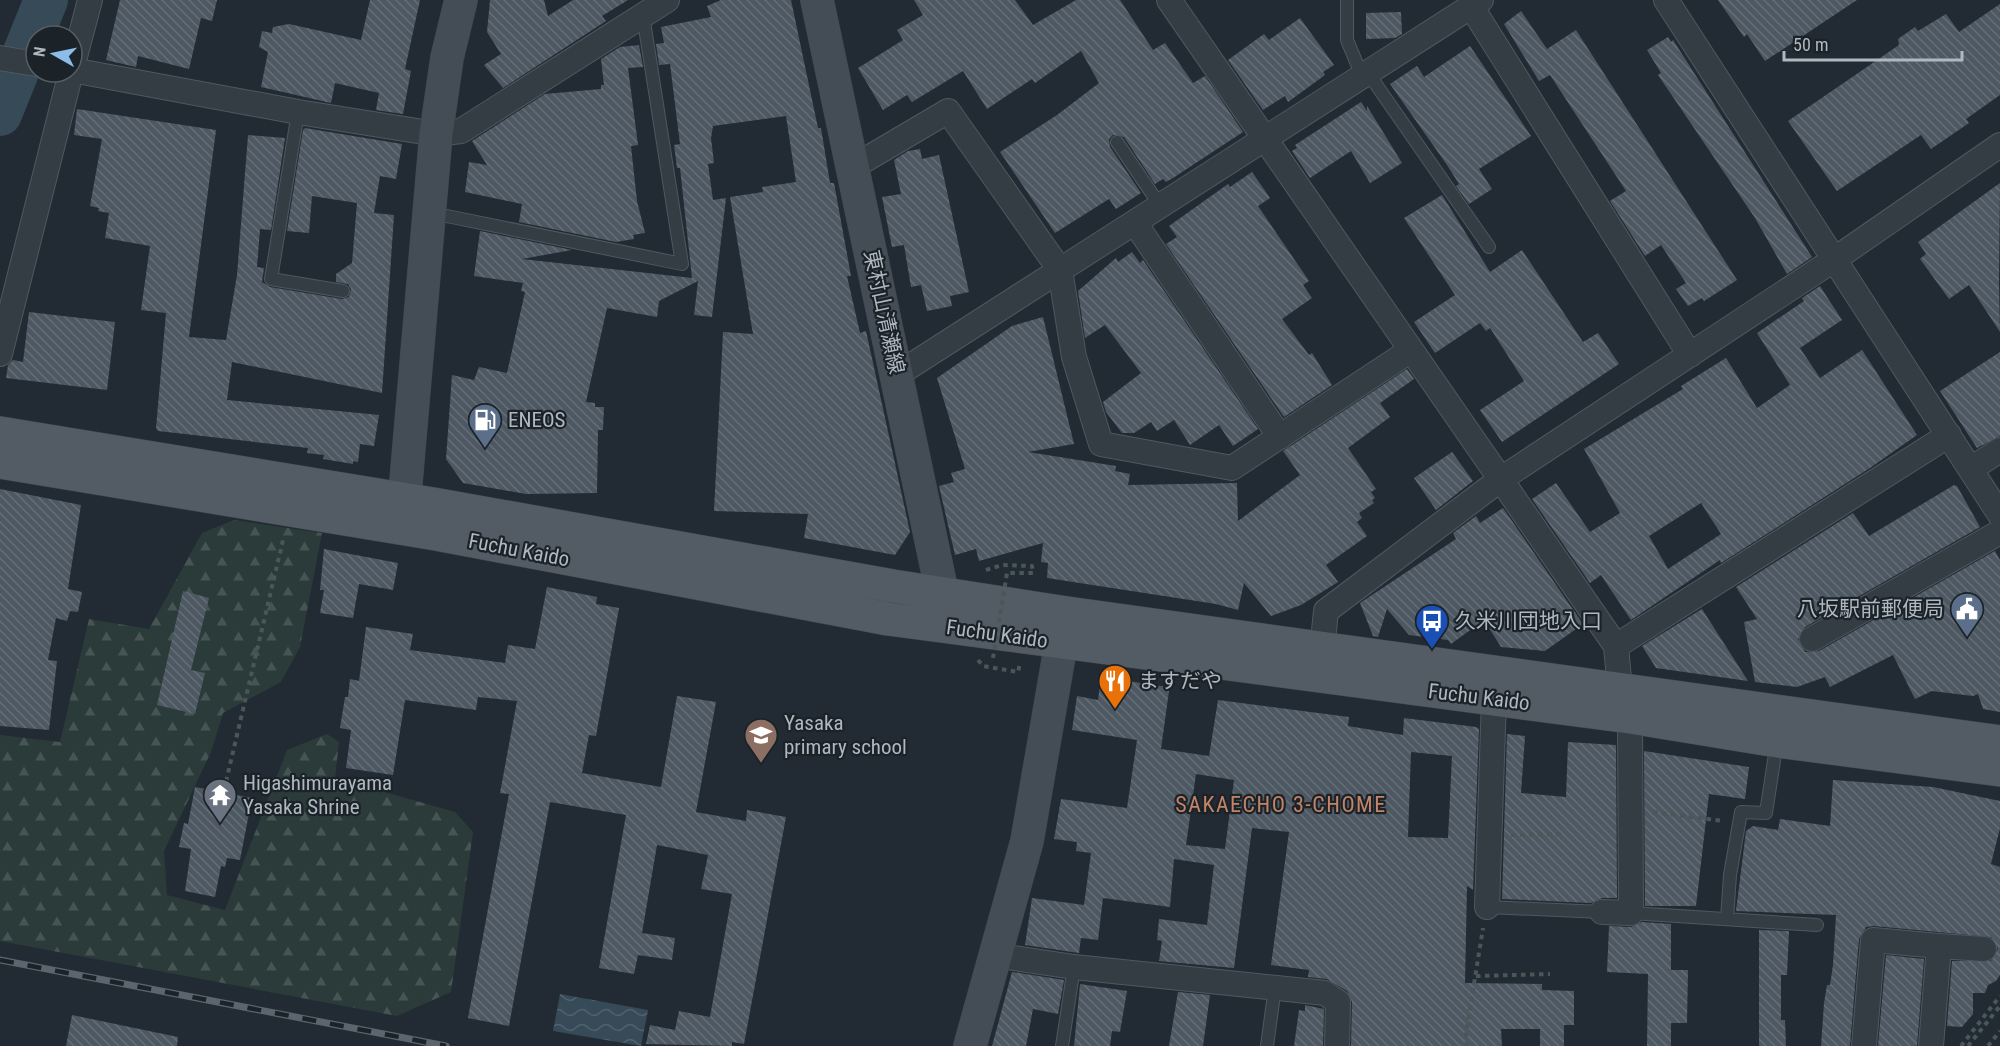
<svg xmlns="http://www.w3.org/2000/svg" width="2000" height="1046" viewBox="0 0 2000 1046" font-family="'Roboto Condensed','Noto Sans JP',sans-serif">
  <defs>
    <pattern id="forest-firs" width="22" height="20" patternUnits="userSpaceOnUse" patternTransform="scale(1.5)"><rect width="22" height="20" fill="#2a3b39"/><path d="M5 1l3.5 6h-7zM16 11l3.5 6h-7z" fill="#465554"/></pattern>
    <pattern id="water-waves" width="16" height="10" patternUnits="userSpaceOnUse" patternTransform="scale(1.5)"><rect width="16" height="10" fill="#374a58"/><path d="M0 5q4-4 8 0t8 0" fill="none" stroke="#51626e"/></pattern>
    <pattern id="building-back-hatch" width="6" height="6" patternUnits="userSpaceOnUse" patternTransform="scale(1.5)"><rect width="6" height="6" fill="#4d5862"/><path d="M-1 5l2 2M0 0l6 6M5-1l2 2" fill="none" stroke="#646e77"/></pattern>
  </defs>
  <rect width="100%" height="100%" fill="#222b33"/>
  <path fill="url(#forest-firs)" d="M234 520 322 533 300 647 281 682 223 713 211 752 164 851 167 895 225 910 287 750 327 734 339 742 335 778 455 812 473 832 451 992 397 1016 0 941V735L60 742 89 619 149 629 202 533Z"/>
  <path fill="url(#water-waves)" d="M560 994 648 1010 641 1046 553 1031Z"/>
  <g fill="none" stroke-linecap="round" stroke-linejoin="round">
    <path stroke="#374a58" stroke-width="44" d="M0 114 46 0"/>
  </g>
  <path fill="url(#building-back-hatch)" fill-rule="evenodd" d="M120 0H217L212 21 201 18 189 69 138 56 136 67 106 60Z
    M370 0H420L405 69 411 71 403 114 376 110 379 93 335 83 331 103 261 87 268 52 259 47 262 31 272 33 273 27 289 24 361 40Z
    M490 0H544L548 16 573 0H628L602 16 606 21 503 88 484 65 501 54 487 32Z
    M721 0H791L818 128H821L830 183H834L851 276H847L860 333 866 331 910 532 895 555 804 538 808 514 714 511 723 332 753 334 730 197 763 192 762 187 796 182 786 116 713 126 711 138 714 163 708 164 713 200 726 198 712 317 694 315 698 281 659 301 657 317 607 308 586 402 595 403V407H604L603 430H598L597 493 526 494 463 483 446 459 452 375 474 380 479 367 507 373 525 292 521 291 523 283 474 276 480 231 572 250 522 259 692 278 680 168H677L674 145 680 144 670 64 659 65 656 44 664 43 661 27 711 17 707 6Z
    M914 0H1015L1033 25 1076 0H1120L1153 50 1165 43 1193 83 1205 76 1243 132 1173 178 1166 182 1163 179 1155 184 1124 137 1113 135 1109 139 1110 147 1141 193 1116 209 1109 199 1055 233 1000 152 1057 115 1099 83 1081 51 1035 83 1032 79 987 109 963 71 912 102 907 95 883 110 858 68 903 40 897 30 923 15Z
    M1718 0H1857L1765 61 1747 34 1744 37Z
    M2000 4V95L1966 119 1969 123 1931 149 1921 135 1837 191 1788 121 1899 45 1898 39 1915 27 1918 31 1946 14 1959 32Z
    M1521 11 1547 49 1576 30 1737 280 1704 301 1702 298 1688 306 1676 289 1686 283 1661 245 1645 256 1610 201 1626 191 1550 75 1539 81 1504 24Z
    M1401 12 1402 34 1395 38 1366 39V13Z
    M1300 18 1334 65 1323 72 1325 75 1288 102 1285 96 1263 110 1228 60 1264 34 1269 40Z
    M1668 37 1671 42 1673 40 1812 257 1787 274 1755 218 1658 75 1661 73 1647 50Z
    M639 45 643 67 628 68 638 145 631 146 637 201 645 233 633 235 634 239 616 242 519 222 522 204 465 192 469 162 487 165 472 141 545 94 601 89V85H604L601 59 620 47Z
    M1470 46 1531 136 1479 169 1492 189 1469 204 1456 186 1459 184 1447 165 1390 84 1417 66 1424 77Z
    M1361 102 1367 111V106L1402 163 1370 183 1351 151 1310 178 1292 151 1297 148 1295 145Z
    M77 109 216 130 189 337 226 340 237 275 248 135 285 138 271 230 260 229 257 267 264 268 262 282 270 287 342 299 349 297 351 289 348 284 336 282V274L352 263 357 203 312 196 309 233 287 231 303 130 305 128 402 144 396 179 380 176 374 213 394 215 382 393 232 362 227 400 379 415 374 446 360 444 358 462 353 461V464L323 459 324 455 307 453 308 448 158 431 156 428 166 313 141 310 150 246 105 238 109 213 98 211 99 208 90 206 102 139 74 135Z
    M920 149 922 159 939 155 969 292 950 296 952 306 927 311 921 285 911 287 904 245 892 247 882 197 901 194 894 160 908 151Z
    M1252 172 1270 198 1258 206 1309 281 1303 285 1312 298 1282 319 1309 355 1312 353 1332 385 1284 417 1166 244 1177 237 1169 226 1228 184 1230 187Z
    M2000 183 1999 283 2000 332 1969 285 1949 299 1920 259 1926 254 1918 242Z
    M1442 195 1490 272 1522 250 1583 342 1598 333 1619 364 1502 442 1480 410 1524 381 1490 328 1486 331 1480 323 1435 353 1414 322 1455 295 1404 218Z
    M1132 252 1140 263 1143 260 1258 429 1233 446 1219 425 1190 445 1174 420 1157 431 1151 422 1134 433H1122L1106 412 1103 402 1141 373 1105 325 1085 338 1078 291 1116 258 1118 262Z
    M1820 286 1842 320 1800 348 1820 378 1862 350 1917 435 1870 468 1721 563 1720 560 1631 620 1601 575 1590 583 1532 499 1556 483 1590 532 1620 513 1584 449 1683 389 1681 386 1726 358 1757 408 1790 385 1757 333 1804 301 1802 298ZM1701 503 1721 534 1668 569 1649 536Z
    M29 312 115 322 107 390 6 378 8 365 13 360 23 362Z
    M1043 317 1074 444 1028 452 1116 466 1115 471 1130 474 1128 485 1237 483 1238 521 1300 475 1283 451 1407 369 1414 379 1380 403 1390 417 1348 448 1376 489 1371 492 1375 498 1372 500 1374 503 1359 513 1362 518 1357 522 1367 536 1326 565 1338 582 1301 605 1271 616 1244 583 1238 610 1216 604 1047 578 1048 563 1041 562 1043 543 979 561 976 549 955 555 939 486 954 482 951 473 965 469 937 378 1012 326Z
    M2000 352V436L1977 448 1940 391Z
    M1452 452 1473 481 1436 510 1414 478Z
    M1954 485 1957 486 1980 527 1805 627 1798 639 1805 652 1819 651 1995 551 2000 560V712L1983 709 1978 694 1973 696 1932 691 1915 699 1893 655 1830 687 1825 677 1797 687 1755 682 1744 622 1757 619 1736 587 1853 513 1869 536Z
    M0 489 81 505 68 589 82 592 78 612 70 611 67 621 56 618 48 660 57 661 49 730 0 726Z
    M1503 508 1583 624 1545 651 1501 647 1484 620 1451 644 1448 640 1409 635 1387 609 1378 637 1373 636 1360 603 1456 539 1453 533 1476 516 1480 523Z
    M324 549 398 563 393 590 359 584 353 618 320 613 324 590H320Z
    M547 587 597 597 596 604 619 608 596 736 589 735 582 773 661 787 677 696 716 702 696 812 746 821 747 810 786 817 744 1044 732 1042V1046L646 1044 650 1025 675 1030 679 1011 710 1017 732 894 701 889 708 855 657 845 642 933 675 938 672 960 638 955 634 974 599 968 626 815 550 802 509 1026 468 1018 509 794 500 793 517 701 478 697 476 710 405 700 393 775 346 768 351 730 340 728 345 697H348L350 679 359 681 366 627 413 634 410 650 505 663 508 645 535 649Z
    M183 591 209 598 191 670 205 673 195 714 157 705Z
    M1702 609 1748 681 1656 668 1642 646Z
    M1101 677 1167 687 1166 691H1169L1161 749 1209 756 1218 700 1349 717 1348 726 1403 735 1404 718 1476 727 1479 729 1473 890 1467 886 1465 983 1542 984V990L1574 991V1025H1564V1046H1540V1029H1501L1502 1046H1351L1352 1002 1347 991 1327 979 1308 977 1309 970 1271 965 1289 832 1252 828 1234 968 1159 961 1162 941 1157 940 1159 919 1207 925 1214 865 1174 859 1170 907 1103 898 1098 940 1081 938 1079 953 1025 945 1032 898 1084 905 1091 853 1076 851 1077 842 1054 839 1061 799 1127 808 1137 740 1072 730 1077 696 1098 700ZM1411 752 1452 756 1448 838 1408 837ZM1196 774 1234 780 1225 849 1186 845Z
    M1507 734 1525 736 1521 793 1566 797 1568 742 1616 745 1617 898H1602L1591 903 1502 899Z
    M1644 751 1749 767 1745 799 1709 794 1696 906H1645Z
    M1833 780 1933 787 2000 801V828L1991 864 2000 867V975L1996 981 1988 985 1985 993H1973V1014L1962 1027 1947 1026 1952 961H1991L1998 949 1991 937 1874 926 1866 927 1859 939 1850 1046H1821L1824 1003 1827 985H1830L1833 965 1836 915 1736 911 1746 831 1753 826 1778 830 1780 819 1830 826Z
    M195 787 252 798 240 860 227 858 225 867 221 866 215 897 185 891 191 849 179 847 184 823 188 824Z
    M1642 922 1671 924V970H1688L1687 1023H1671V1046H1647L1648 974 1607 972 1609 926 1631 927Z
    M1759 930 1789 931 1787 975H1781V1020H1785L1786 1046H1759Z
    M1886 955 1924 959 1917 1046H1878Z
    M1012 972 1064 980 1058 1014 1033 1009 1026 1046H992Z
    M1080 984 1127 991 1120 1032 1112 1031 1110 1046H1074Z
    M1178 992 1210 995 1203 1046H1169Z
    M1305 1005 1324 1009 1323 1046H1294L1299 1010 1305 1011Z
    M72 1015 178 1037 177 1046H66Z"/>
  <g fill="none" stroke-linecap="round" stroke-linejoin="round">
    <g stroke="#4f585f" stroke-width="14">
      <path id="lane" d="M1347 0V40L1362 76
        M1368 73 1489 247
        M298 112 271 279 343 291
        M1117 142 1161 207
        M432 213 682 264 643 15
        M1487 907 1602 912
        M1631 913 1817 925
        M1727 919 1730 875 1741 812 1766 813 1777 741
        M1062 1046 1074 967
        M1267 1046 1275 987"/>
    </g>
    <g stroke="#4f585f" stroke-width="26">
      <path id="street" d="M1169 0 1616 646 1620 690 1630 717 1631 913 1602 912
        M1666 0 2000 515
        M1471 6 1690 355
        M0 58 36 64
        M72 68 90 0
        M72 70 298 112 436 134 461 131 667 0
        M853 167 948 111 1060 270 1074 357 1101 444 1232 468 1411 350
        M1135 223 1280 437
        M0 354 71 72
        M898 374 1481 0
        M1971 469 2000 450
        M1812 639 2000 532
        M1616 646 1949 435
        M1322 650 1326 611 1501 479 1835 259 2000 145
        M1487 907 1494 699
        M1939 946 1984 949
        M994 955 1074 967 1325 993 1338 1002 1337 1046
        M1864 1046 1873 940 1939 946 1931 1046"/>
    </g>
    <g stroke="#3e464e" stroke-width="34">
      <path id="secondary" d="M817 0 942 592 938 621
        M402 528 436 134 447 58 461 0
        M970 1046 1027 841 1066 615"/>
    </g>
    <g stroke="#3e464e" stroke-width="34">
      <path id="primary" d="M0 433 439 505 893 586 1067 613 2000 742
        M0 462 436 534 888 619 1630 717 1777 741 2000 770"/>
    </g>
    <path stroke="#485858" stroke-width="4" stroke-dasharray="4.5 4.5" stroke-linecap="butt" d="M986 570 1002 565 1032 566 1033 573H1007
      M978 660 983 666 1018 672 1020 663
      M224 790 284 536
      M1653 812 1723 821
      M1511 835 1564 834
      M1476 976 1550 974
      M1467 1046 1466 1034 1483 928
      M1961 1046 2000 996
      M1968 1046 2000 1006
      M1988 1046 2000 1031"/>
    <use href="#lane" stroke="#353d44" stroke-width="12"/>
    <use href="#street" stroke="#353d44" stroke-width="24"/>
    <use href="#secondary" stroke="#444d56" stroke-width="33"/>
    <use href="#primary" stroke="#535c64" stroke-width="33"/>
    <g stroke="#5b656e" stroke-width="7">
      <path id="rail" d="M0 960 446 1046"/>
    </g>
    <use href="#rail" stroke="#1b2228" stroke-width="4.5" stroke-dasharray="14" stroke-linecap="butt"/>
    <path stroke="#485858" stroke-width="4" stroke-dasharray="4.5 4.5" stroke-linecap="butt" d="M993 658 1007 573"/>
  </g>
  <defs>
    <g id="fuel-pin" transform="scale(1.725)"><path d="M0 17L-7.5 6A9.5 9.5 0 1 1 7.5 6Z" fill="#5c6f8a" stroke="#1b2228"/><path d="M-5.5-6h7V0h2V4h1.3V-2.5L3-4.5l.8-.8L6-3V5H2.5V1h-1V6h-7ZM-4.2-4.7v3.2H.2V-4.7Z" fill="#fff"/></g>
    <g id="civic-pin" transform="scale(1.725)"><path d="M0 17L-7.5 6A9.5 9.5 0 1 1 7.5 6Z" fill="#5c6f8a" stroke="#1b2228"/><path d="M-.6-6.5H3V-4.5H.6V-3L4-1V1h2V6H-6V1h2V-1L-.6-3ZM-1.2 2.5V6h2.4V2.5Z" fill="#fff"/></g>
    <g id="bus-pin" transform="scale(1.725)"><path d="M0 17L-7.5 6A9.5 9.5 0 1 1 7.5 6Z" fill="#1a4fb4" stroke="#1b2228"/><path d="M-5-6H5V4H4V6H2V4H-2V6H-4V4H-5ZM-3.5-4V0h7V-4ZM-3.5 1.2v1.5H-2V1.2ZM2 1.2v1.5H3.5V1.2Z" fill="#fff"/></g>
    <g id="restaurant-pin" transform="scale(1.725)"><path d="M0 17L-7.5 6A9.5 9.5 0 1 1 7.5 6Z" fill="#e8710a" stroke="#1b2228"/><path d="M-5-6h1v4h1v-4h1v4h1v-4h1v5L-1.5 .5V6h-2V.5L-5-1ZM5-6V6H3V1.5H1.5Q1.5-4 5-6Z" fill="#fff"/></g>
    <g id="school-pin" transform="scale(1.725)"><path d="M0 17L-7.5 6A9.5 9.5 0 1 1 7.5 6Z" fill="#8d6e63" stroke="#1b2228"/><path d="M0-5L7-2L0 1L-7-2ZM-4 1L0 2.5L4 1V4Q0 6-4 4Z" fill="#fff"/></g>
    <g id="temple-pin" transform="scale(1.725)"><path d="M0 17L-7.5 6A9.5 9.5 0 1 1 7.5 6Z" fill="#6b7280" stroke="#1b2228"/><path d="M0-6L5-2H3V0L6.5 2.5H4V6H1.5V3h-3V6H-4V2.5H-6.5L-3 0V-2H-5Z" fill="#fff"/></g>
  </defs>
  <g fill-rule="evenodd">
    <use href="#fuel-pin" x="485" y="420"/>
    <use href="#civic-pin" x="1967" y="609"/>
    <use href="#bus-pin" x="1432" y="621"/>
    <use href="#restaurant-pin" x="1115" y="681"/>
    <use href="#school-pin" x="761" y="735"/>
    <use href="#temple-pin" x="220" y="795"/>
  </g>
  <g text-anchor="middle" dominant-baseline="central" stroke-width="4.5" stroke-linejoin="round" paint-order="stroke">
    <g font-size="21" fill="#afb8c1" stroke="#1b2228">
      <text transform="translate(884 312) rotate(78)">東村山清瀬線</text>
      <text transform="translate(519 550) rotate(11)">Fuchu Kaido</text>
      <text transform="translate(997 634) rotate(8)">Fuchu Kaido</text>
      <text transform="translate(1479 697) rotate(7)">Fuchu Kaido</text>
    </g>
    <g font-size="21" fill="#afb8c1" stroke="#1b2228" text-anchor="start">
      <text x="508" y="420">ENEOS</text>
      <text x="1944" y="609" text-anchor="end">八坂駅前郵便局</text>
      <text x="1455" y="621">久米川団地入口</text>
      <text x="1138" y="681">ますだや</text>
      <text x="784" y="723">Yasaka<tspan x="784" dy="24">primary school</tspan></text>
      <text x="243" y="783">Higashimurayama<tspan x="243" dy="24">Yasaka Shrine</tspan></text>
    </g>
    <g font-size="22" letter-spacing="1.5" fill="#c38468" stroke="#1b2228">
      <text x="1281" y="804">SAKAECHO 3-CHOME</text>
    </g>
  </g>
  <g transform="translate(54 54) rotate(279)"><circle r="28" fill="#1b2228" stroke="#565e65" stroke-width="1.5"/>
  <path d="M0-4.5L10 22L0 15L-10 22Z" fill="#8dbce8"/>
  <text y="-9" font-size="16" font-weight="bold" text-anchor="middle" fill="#afb8c1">N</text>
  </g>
  <path d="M1784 51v9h178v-9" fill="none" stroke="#afb8c1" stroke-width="3"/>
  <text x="1793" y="51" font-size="18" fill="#afb8c1" stroke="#1b2228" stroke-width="4.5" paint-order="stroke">50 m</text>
</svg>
